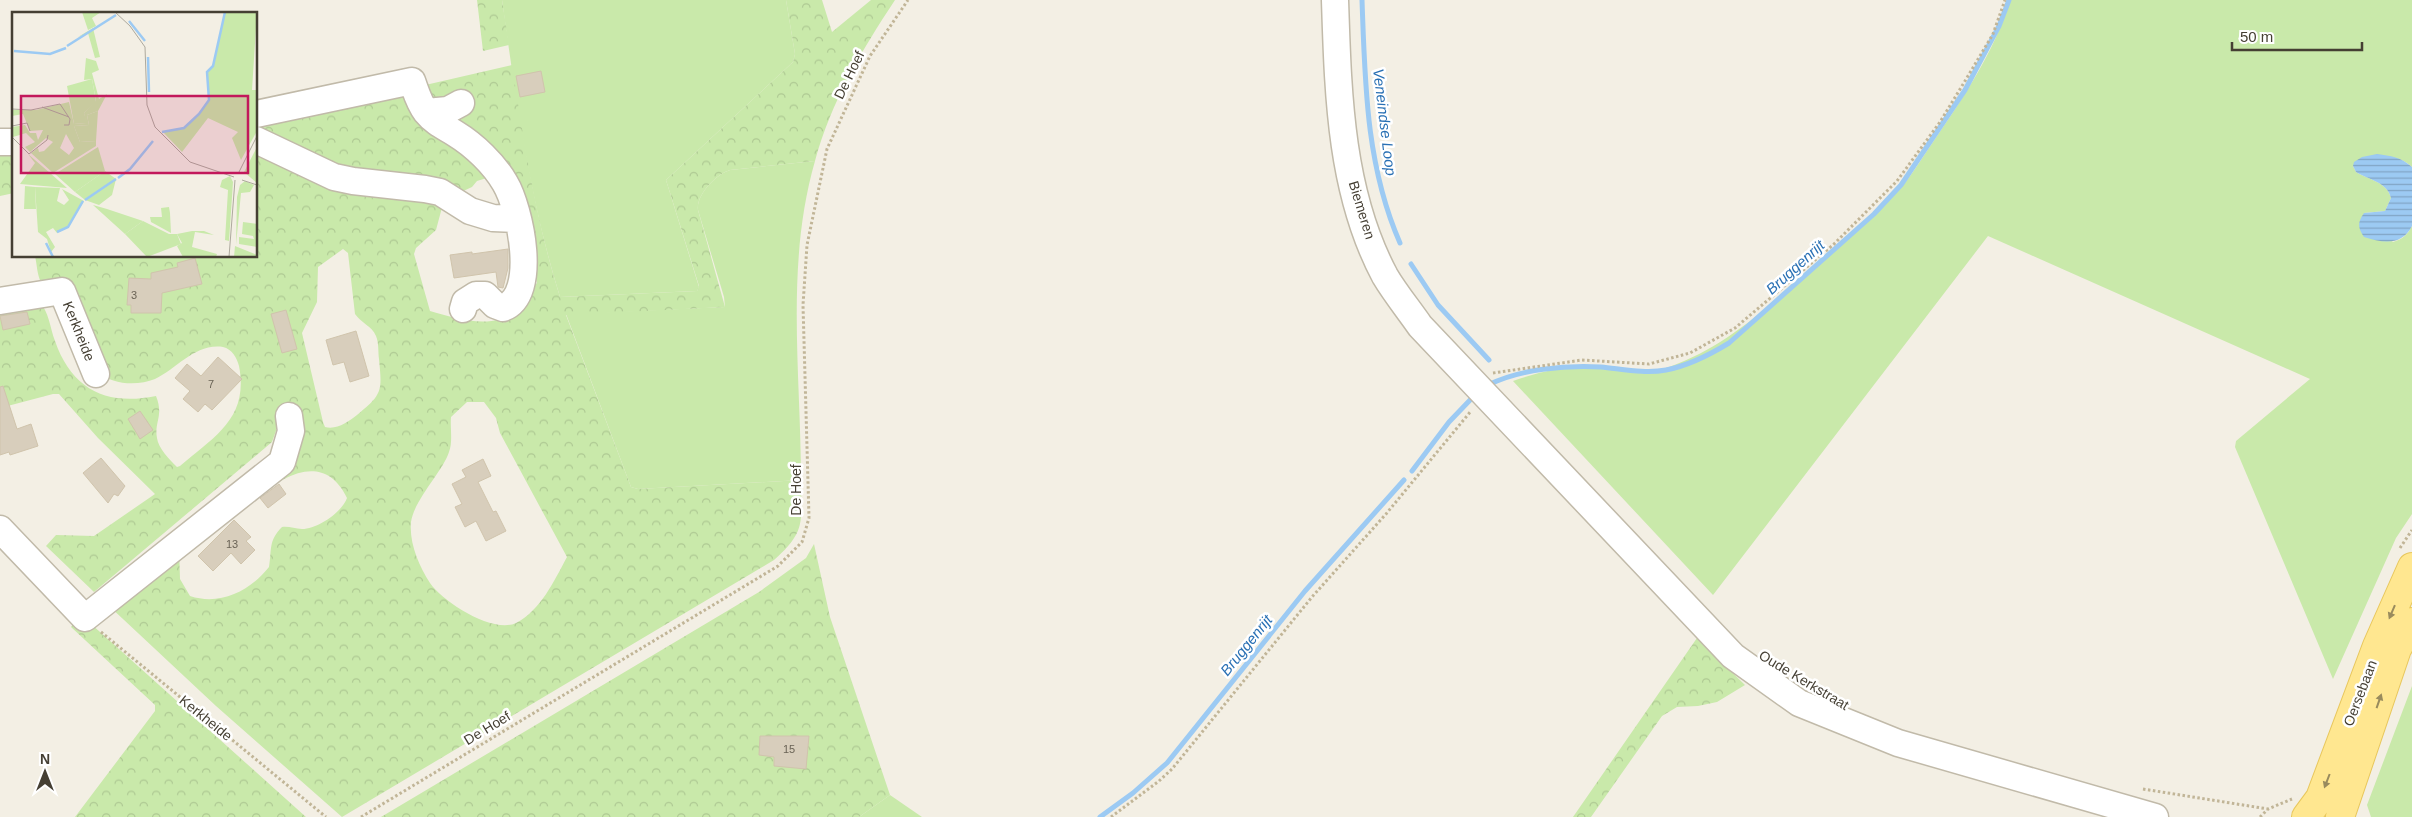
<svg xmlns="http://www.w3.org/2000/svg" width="2412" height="817" viewBox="0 0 2412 817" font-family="Arial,sans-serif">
  <defs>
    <pattern id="forest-crowns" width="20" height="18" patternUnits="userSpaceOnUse" patternTransform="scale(1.25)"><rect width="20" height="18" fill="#c9e9aa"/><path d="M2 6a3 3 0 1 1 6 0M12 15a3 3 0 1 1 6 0" fill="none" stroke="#aec993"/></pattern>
    <pattern id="water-rules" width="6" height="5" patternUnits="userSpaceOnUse" patternTransform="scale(1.25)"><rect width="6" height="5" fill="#9ccaf3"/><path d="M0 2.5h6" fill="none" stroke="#81a5c5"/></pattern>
  </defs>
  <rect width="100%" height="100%" fill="#f3efe4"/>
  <path fill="#c9e9aa" d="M502 0H786L795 54 793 62 666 180 699 287 697 291 560 297C530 201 516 100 502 0Z
    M2010 0H2412V167C2393 150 2375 160 2353 166L2356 172C2369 180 2387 182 2391 198L2385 211 2364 213 2393 242C2403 239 2407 235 2412 226V514L2396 538 2333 679 2235 447 2236 441 2310 379 1988 236 1713 595 1513 381C1539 372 1566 365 1594 366 1618 366 1645 376 1669 367 1718 350 1755 318 1794 285 1828 255 1864 227 1895 194 1910 179 1921 159 1933 142 1963 98 1995 51 2010 0Z
    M815 161C785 265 801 374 801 480L638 489 631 487 566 314 725 307 724 297 698 210C696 194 717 174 730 170Z
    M2412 686V817H2371L2367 805Z
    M890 795 922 817H859Z"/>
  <path fill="url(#forest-crowns)" fill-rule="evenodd" d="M477 0H502L509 45 483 51Z
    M786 0H822L832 32 871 0H895C862 50 831 102 815 161L730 170C717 174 696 194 698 210L725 307 566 315 631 487 638 489 801 480C801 521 807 531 774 560L342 817 216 706 108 605 179 547 180 579 190 596C220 606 250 591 269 567 272 550 268 541 282 527 289 526 295 529 302 529 318 529 342 512 347 498 326 454 287 472 259 497L244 493 281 462 295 407 276 410 278 425 272 442 94 592 46 546 56 535 94 536 155 494 98 438 59 394H53L0 408V310L39 302C49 311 50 328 55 341 72 390 107 406 156 396 164 416 154 422 157 438 158 448 170 460 177 467L180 466C215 436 249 418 239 366 237 358 232 349 223 347 195 343 177 369 155 379 138 386 112 385 98 372 90 365 85 352 79 343 67 323 50 303 41 282 37 275 37 264 35 256H256V124L512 65C524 143 536 221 560 297L697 291 699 286 666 180 793 62 795 54ZM506 172 526 236 537 283 500 319C479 326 451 317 430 311L414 254 416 248 436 230 444 200 472 187 477 181ZM343 249 348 253 355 314C361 323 372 326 376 336 379 343 378 352 379 359 382 391 383 394 357 415 348 422 337 430 325 427L323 422 302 333 317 302 318 267ZM467 402H484L496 418 500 433 567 557C554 581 541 610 516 623 493 634 443 602 430 583 419 566 409 543 411 522 414 500 443 471 449 452 453 442 450 427 451 417Z
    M0 147H14V193L0 196Z
    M814 544 830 617 890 795 859 817H381L759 592 806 558Z
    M80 614 306 817H75L155 711V705L71 627Z
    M1697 638 1745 685 1717 702 1698 706 1677 707 1662 716 1591 817H1573Z"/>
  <path fill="url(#water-rules)" d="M2377 154C2391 156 2401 157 2412 167V226C2402 246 2383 243 2364 237 2358 228 2357 223 2364 213L2385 211 2391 198C2387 182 2369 180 2356 172L2353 166 2354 162 2362 157Z"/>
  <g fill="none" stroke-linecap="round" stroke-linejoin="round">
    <path stroke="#9ccaf3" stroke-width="5" d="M1362 0C1365 83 1366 166 1400 243
      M1411 264 1438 305 1489 360
      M1488 385C1520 369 1565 365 1601 367 1622 369 1645 374 1666 370 1687 366 1711 354 1729 343L1874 214 1901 185 1965 90 1999 26 2009 0
      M1412 471 1449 422 1472 398
      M1100 817 1133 793 1167 763 1305 591 1404 480"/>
  </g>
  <path fill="#d8cebc" stroke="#d0c4ac" d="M541 71 545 92 520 97 516 76Z
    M508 249V268L503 288 498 287 496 272 454 278 450 255 472 252V254Z
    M195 258 202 284 162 293 161 313H131V305H127L129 278 151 279V273L178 267 177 263Z
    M286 310 297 349 282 353 271 314Z
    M27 312 30 324 3 330 0 316Z
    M356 331 369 376 350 382 344 362 333 365 326 340Z
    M218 357 242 379 212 410 205 404 198 412 183 399 190 391 175 378 187 364 201 376Z
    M3 386 17 429 31 424 38 446 10 455 9 452 0 455V387Z
    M140 411 153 430 140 439 128 419Z
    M101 458 125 486 118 496 114 494 108 503 83 473Z
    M483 459 491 476 478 482 493 512 496 511 506 531 486 541 476 521 465 527 455 507 462 504 452 484 466 477 462 470Z
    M279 484 286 494 268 508 260 498Z
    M234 520 251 537 246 541 255 550 241 564 231 553 213 571 198 556Z
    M760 736H809L806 769 774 766V757L759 755Z"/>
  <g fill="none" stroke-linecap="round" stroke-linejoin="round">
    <g stroke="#c1baa9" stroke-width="29">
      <path id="minor" d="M1335 0C1338 93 1340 192 1385 276 1395 293 1409 310 1420 326L1733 656 1799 703 1898 743 2155 817
        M426 112 448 110 461 103
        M256 114 412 81C416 92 419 103 426 112 435 123 445 127 456 134 474 145 494 164 505 183 520 208 539 295 503 308L495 305 485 295H476L465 302 463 309
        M256 140 334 177 353 181 425 189 440 192 470 211 493 218 516 219
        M0 142H14
        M0 301 62 291 96 374
        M0 529 85 618 282 462 291 431 289 416"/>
    </g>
    <g stroke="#e8c75c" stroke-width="30">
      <path id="major" d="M2306 817 2320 798 2377 646 2412 567
        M2340 817 2397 649 2412 622"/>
    </g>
    <path stroke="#c1b597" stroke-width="3" stroke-dasharray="2.5 2.5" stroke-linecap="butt" d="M1493 373 1582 360 1649 364 1690 353 1735 328 1834 244 1897 181 1940 122 1965 81 1993 34 2005 0
      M2400 548 2412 530
      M101 632 326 817
      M2143 789 2268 809
      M361 817 778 566 802 542 809 518 803 305 807 245 827 149 870 56 908 0
      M1111 817 1159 781 1172 769 1312 597 1386 514 1471 411
      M2260 817 2268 809 2292 799"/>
    <use href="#minor" stroke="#fff" stroke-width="26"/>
    <use href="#major" stroke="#ffe790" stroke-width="28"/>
  </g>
  <defs><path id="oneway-solid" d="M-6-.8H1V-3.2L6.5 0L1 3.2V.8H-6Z" transform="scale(1.25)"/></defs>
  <g fill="#998b5d">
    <use href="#oneway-solid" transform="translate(2392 612) rotate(113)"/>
    <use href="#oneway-solid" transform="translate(2379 701) rotate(-71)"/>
    <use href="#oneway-solid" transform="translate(2327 781) rotate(111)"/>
  </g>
  <g text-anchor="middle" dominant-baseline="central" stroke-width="5" stroke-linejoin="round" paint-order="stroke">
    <g font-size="11" fill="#6a6355">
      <text x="134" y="295">3</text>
      <text x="211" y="384">7</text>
      <text x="232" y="544">13</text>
      <text x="789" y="749">15</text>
    </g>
    <g font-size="14" fill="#453f33" stroke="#fff">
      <text transform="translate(849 75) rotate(-64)">De Hoef</text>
      <text transform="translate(1362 210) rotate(73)">Biemeren</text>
      <text transform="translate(79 331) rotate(68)">Kerkheide</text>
      <text transform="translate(796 490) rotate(-90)">De Hoef</text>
      <text transform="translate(1804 680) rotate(31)">Oude Kerkstraat</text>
      <text transform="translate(2360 693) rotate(-69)">Oersebaan</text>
      <text transform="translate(206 718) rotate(39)">Kerkheide</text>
      <text transform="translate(487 728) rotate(-31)">De Hoef</text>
    </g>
    <g font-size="15" font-style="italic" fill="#2970b4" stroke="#fff">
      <text transform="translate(1385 122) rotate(83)">Veneindse Loop</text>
      <text transform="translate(1795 267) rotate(-42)">Bruggenrijt</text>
      <text transform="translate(1246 645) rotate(-51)">Bruggenrijt</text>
    </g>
  </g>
  <g transform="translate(12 12)">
    <rect width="245" height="245" fill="#f3efe4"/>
    <path d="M70 0H89L80 6 84 14 76 18ZM213 0H245L240 78H245V119L229 148 220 126 226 120 196 106 170 140 151 120 173 115 187 102 197 87 195 59 201 55ZM80 67 84 90 72 101 75 111 62 112 55 74ZM86 99 84 129 68 130 62 114 77 113 75 103ZM245 135V171L232 160ZM93 159 104 167 73 188 63 180ZM218 164 221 170 217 229 213 228 216 178 208 175 210 168ZM233 169 242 173 238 180 229 181 224 233 225 185 228 173ZM13 174 23 175 24 197H12ZM131 209 157 222H165L169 232 135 245 113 222ZM231 210 245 212V235L227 232V225L242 227 241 224 230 222ZM223 234 245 243V245H222Z" fill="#c9e9aa"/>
    <path d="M81 16 88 45 83 46 76 21 66 25ZM74 46 84 49 87 58 80 61 87 87 95 82 86 99 75 103 77 113 62 114 68 130 84 129V134L41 161 19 141 26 136 27 140 32 139 41 130 34 126 18 140 13 135 23 130 14 121 1 125 0 115 13 113 18 121H24L26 128 31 118 18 119 11 102 0 104V98H24L57 90 62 112 74 111 72 101 84 89 80 67 72 68ZM54 122 62 136 57 143 48 136ZM86 135 93 159 63 180 43 162ZM16 142 38 161 55 176 8 172 23 151ZM104 167 100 183 87 193 73 188ZM23 175 48 176 45 189 52 193 57 188 50 177 72 189 55 216 45 221 41 216 34 220 43 235 39 240 35 227 26 220ZM81 193 95 197 131 209 113 222ZM157 195 158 201 159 221 139 210 138 205H150L149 196ZM180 219H192L202 223 183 220 180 235 205 242 204 245H171L165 234 170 231 165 222Z" fill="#c9e9aa" fill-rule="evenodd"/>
    <path fill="none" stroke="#9ccaf3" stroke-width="2.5" d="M117 9 133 29M55 34 104 3M2 39 38 42 54 36M136 45 137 80M150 120 172 116 187 102 197 88 195 60 201 54 213 0M106 166 118 157 141 129M73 188 104 167M45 220 56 215 71 189M34 231 41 245"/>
    <path fill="none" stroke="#ada99d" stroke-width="1" d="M103 0 118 14 133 35 135 93 143 115 178 150 222 165M0 22V38M30 95 57 105M0 97 19 98 48 92 58 107 57 113H52M0 114 15 111 18 119M0 125 17 142 35 128 36 123M226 162 245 124M230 168 245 173M217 245 223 168"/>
    <path fill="#c2185b" fill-opacity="0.15" stroke="#c2185b" stroke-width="2.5" d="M9 84H236V161H9Z"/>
    <rect width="245" height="245" fill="none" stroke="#453f33" stroke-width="2.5"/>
  </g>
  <g transform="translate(45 772)" stroke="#ffffff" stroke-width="4" paint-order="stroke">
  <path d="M0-4L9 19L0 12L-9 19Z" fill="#453f33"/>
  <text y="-8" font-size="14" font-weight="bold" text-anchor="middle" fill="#453f33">N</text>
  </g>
  <path d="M2232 42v8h130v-8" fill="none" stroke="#453f33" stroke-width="2.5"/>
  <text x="2240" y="42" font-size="15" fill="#453f33" stroke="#ffffff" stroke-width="4" paint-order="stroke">50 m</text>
</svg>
